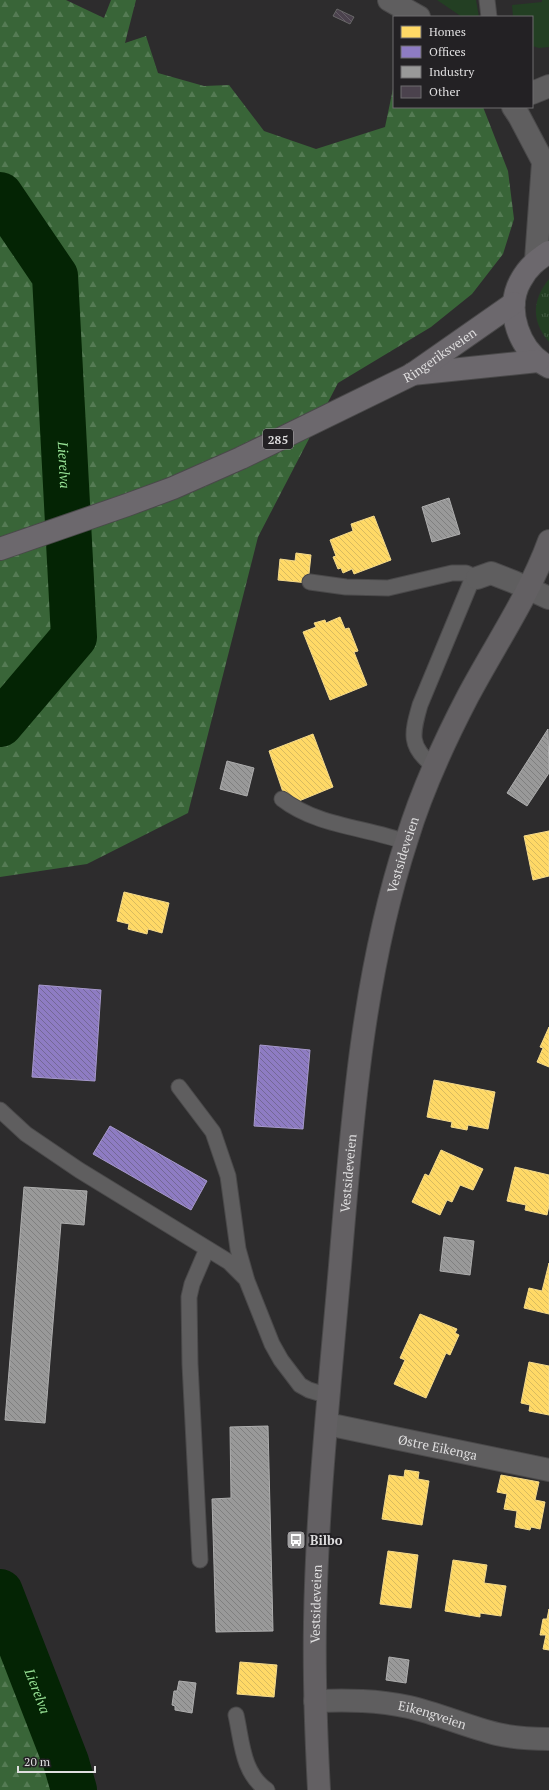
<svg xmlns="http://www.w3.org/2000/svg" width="549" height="1790" viewBox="0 0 549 1790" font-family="'PT Serif',serif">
  <defs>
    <pattern id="grass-tufts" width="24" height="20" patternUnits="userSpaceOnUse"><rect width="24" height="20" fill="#233f23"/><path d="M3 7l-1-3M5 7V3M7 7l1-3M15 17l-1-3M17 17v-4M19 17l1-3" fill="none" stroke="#425a42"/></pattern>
    <pattern id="forest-firs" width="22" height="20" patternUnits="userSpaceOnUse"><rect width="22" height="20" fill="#396538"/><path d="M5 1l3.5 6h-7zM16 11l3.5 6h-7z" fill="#557b54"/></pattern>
    <pattern id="homes-back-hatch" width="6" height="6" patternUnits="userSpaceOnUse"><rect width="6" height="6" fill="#ffd966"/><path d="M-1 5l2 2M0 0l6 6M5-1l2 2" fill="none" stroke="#d9bb5f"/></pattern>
    <pattern id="offices-back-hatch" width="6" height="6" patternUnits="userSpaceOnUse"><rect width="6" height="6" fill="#8e7cc3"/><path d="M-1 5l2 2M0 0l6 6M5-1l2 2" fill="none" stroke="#746896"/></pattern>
    <pattern id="industry-back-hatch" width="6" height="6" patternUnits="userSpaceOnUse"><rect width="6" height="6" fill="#999"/><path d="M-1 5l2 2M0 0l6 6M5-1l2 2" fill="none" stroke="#7f7f7f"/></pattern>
    <pattern id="building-back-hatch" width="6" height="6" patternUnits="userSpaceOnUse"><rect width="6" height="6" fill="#4b424d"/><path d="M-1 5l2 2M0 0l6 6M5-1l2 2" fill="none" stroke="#645d66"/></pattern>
  </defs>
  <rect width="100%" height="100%" fill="#2d2c2d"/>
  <path fill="url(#grass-tufts)" d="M549 279V342C531 321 532 300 549 279Z"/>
  <path fill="url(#forest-firs)" d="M0 0H66L104 18 111 0H136L125 43 146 36 158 73 204 86 229 85 264 131 316 149 385 127 394 84V107H483L508 171 514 219 503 254 472 294 431 327 338 383 258 537 188 813 87 864 0 877Z
    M0 1589 66 1762 97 1790H0Z"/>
  <path fill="#233f23" d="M437 0H476L479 17H462Z
    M542 0H549V47L539 48 532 46V17H513L512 5 542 2Z"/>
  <path fill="url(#homes-back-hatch)" stroke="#f5da8a" d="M374 516 391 560 354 574 352 569 343 573 341 568 338 569 333 557 336 556 330 540 353 531 351 524Z
    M296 553 311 555 308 583 278 580 280 559 295 561Z
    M340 617 345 629 349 628 358 651 354 652 367 685 330 700 303 632 316 627 314 623 325 620 326 623Z
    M313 734 333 787 294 803 286 801 269 751Z
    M549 831V876L533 880 524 836Z
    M124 892 169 903 162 933 148 929 147 934 128 929 129 924 117 921Z
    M549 1027V1067L537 1062 543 1048 540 1047Z
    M434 1080 495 1092 488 1129 468 1125 467 1130 451 1127 452 1122 427 1117Z
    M441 1150 483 1169 473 1190 460 1185 452 1202 447 1200 440 1215 412 1202 425 1174 429 1176Z
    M515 1167 549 1175V1205L547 1215 525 1210 526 1205 507 1201Z
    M549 1263V1314L524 1308 529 1288 542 1291Z
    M420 1314 457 1329 455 1333 459 1335 450 1355 446 1353 426 1398 394 1384 405 1360 400 1358Z
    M529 1362 549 1366V1415L529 1411 530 1405 521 1403Z
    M405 1470 419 1472 418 1479 429 1481 422 1525 382 1519 389 1475 404 1477Z
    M501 1475 539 1482 535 1500 545 1502 540 1529 531 1527 530 1530 515 1527 517 1511 504 1509 507 1494 497 1492Z
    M388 1551 418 1555 411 1608 380 1604Z
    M453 1560 487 1565 484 1583 506 1586 501 1616 480 1613V1617L445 1611Z
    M549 1609V1650L543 1649 546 1635H540L543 1619H547Z
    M240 1662 277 1665 274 1697 237 1694Z"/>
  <path fill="url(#offices-back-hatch)" stroke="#a699cb" d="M39 985 101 990 95 1081 32 1077Z
    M260 1045 310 1050 303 1129 254 1126Z
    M110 1126 207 1181 191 1210 93 1154Z"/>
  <path fill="url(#industry-back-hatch)" stroke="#aeaeae" d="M449 498 460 534 432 542 422 507Z
    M548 729 549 773 527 806 507 793Z
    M227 761 254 768 247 796 220 789Z
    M24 1187 87 1191 84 1225 61 1223 45 1423 5 1420Z
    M444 1237 474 1241 470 1275 440 1271Z
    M268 1426 273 1631 216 1632 212 1499 231 1498 230 1427Z
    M389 1657 409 1660 406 1683 386 1680Z
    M179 1681 196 1683 192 1713 175 1710V1706L172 1705 174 1691H177Z"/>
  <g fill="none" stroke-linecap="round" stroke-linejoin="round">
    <g stroke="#042404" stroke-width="46">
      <path id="s1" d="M0 195 55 276 74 637 0 724"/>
      <path id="s2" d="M0 1592 66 1762 74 1790"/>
    </g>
  </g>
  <path fill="url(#building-back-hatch)" stroke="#676667" d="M337 9 354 17 350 24 333 16Z"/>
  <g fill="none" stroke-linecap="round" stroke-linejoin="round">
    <g stroke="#4a494a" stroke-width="17">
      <path id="service" d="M487 0 489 17
        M310 582 346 587 388 588 452 573H466L477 578
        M434 766C408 747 412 733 420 705L471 582 477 578
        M282 799C317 826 364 827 406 842
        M179 1087 213 1132 228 1176 238 1249 247 1281 272 1344 281 1360 300 1385 309 1390 329 1396
        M0 1110 26 1134 79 1170 229 1262 246 1279
        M200 1560 190 1364 189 1297 192 1284 207 1249
        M236 1715C242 1741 242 1773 267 1790"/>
    </g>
    <g stroke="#4a494a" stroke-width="24">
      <g id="minor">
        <path d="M532 93 549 86"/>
        <path d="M477 578 491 573 514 582 549 598"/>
        <path id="s3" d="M327 1424 549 1470"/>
        <path id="s4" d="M315 1701C348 1700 377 1700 409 1707 439 1714 468 1727 497 1734 514 1738 532 1739 549 1739"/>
      </g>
    </g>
    <g stroke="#4a494a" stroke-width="24">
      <path id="tertiary" d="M389 0 419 17
        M513 107 519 116 549 173
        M536 260 543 163"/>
    </g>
    <g stroke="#4a494a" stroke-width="24">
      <g id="secondary">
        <path id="s5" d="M319 1790C316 1734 314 1678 315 1622 317 1503 330 1384 340 1266 352 1122 362 977 407 839 422 790 444 742 468 696 495 645 529 596 549 541"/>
      </g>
    </g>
    <g stroke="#4a494a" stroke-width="24">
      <g id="primary">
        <path d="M549 252C537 260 528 267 521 280 504 309 519 352 549 367"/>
        <path d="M412 374 538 361"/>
        <path id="s6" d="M0 549 127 505 173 488 241 458 411 375 514 303"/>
      </g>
    </g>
    <use href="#service" stroke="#5f5e5f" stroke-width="15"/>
    <use href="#minor" stroke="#5f5e5f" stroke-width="22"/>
    <use href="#tertiary" stroke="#5f5e5f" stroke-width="22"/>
    <use href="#secondary" stroke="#636063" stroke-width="22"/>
    <use href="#primary" stroke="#6c686d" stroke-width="22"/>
  </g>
  <defs>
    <g id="bus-square" transform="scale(1)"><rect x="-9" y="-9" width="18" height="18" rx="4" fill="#a1a0a1" stroke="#232124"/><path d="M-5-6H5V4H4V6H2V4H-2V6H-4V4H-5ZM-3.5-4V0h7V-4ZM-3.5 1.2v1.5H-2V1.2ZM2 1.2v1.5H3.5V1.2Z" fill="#fff"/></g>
  </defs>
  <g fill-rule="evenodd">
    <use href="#bus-square" x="296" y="1540"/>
  </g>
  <g text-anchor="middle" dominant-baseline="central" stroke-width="4" stroke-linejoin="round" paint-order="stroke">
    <rect fill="#232124" stroke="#a7a5a7" stroke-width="1" x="263" y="429" width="30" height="20" rx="3"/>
    <g font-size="12" font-weight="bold" fill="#dfdedf">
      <text x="278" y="439">285</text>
    </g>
    <g font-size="13" fill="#dfdedf" stroke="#232124">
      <text stroke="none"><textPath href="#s6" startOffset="482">Ringeriksveien</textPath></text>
      <text stroke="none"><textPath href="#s5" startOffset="942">Vestsideveien</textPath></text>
      <text stroke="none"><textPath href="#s5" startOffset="618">Vestsideveien</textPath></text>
      <text stroke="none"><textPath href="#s3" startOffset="113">Østre Eikenga</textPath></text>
      <text stroke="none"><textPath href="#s5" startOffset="186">Vestsideveien</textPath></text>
      <text stroke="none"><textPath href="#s4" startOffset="119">Eikengveien</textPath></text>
    </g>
    <g font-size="13" font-weight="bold" fill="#dfdedf" stroke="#232124" text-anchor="start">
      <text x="310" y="1540">Bilbo</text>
    </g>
    <g font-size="14" font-style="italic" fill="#97e195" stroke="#232124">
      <text stroke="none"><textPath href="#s1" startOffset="287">Lierelva</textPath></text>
      <text stroke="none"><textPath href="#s2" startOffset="106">Lierelva</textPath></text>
    </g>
  </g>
  <rect x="393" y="16" width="140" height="92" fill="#232124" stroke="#6e6d6f"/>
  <rect x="401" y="26" width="20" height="12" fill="#ffd966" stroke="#6e6d6f"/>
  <text x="429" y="36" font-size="12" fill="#dfdedf">Homes</text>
  <rect x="401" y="46" width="20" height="12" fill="#8e7cc3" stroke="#6e6d6f"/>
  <text x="429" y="56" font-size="12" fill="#dfdedf">Offices</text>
  <rect x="401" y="66" width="20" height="12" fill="#999999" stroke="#6e6d6f"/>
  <text x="429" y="76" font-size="12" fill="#dfdedf">Industry</text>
  <rect x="401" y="86" width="20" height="12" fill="#4b424d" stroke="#6e6d6f"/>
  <text x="429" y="96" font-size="12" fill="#dfdedf">Other</text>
  <path d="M18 1766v6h77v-6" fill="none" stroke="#dfdedf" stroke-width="2"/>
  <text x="24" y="1766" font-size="12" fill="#dfdedf" stroke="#232124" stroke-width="3" paint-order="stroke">20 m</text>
</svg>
